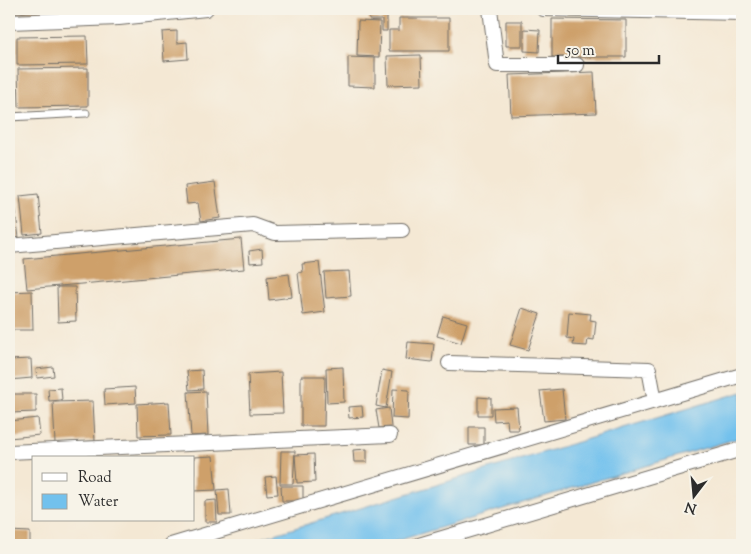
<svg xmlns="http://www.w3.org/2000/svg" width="751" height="554" viewBox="0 0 751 554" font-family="'Sorts Mill Goudy',serif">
  <rect width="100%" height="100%" fill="#f7f3e8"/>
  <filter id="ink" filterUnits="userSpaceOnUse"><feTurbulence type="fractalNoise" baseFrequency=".02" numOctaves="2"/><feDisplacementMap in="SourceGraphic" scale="10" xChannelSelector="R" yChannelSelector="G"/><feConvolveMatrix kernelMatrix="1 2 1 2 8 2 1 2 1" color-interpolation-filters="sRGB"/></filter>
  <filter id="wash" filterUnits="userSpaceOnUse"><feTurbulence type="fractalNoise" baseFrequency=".0096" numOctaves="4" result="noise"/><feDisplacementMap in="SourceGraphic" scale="20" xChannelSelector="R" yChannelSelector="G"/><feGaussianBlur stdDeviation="1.12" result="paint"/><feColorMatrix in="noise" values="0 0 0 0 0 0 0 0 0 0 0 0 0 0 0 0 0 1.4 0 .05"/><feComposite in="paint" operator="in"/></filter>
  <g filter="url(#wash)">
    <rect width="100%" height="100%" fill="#f4e8d4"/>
    <path fill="#72c1ed" stroke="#4e768c" d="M742 392V437L383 545H239Z"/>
    <g id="blocks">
      <path fill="#cea06a" d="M15 9H54V10L16 13Z
        M369 12H387V31H382V20H369Z
        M399 18H449V51H389V30H399Z
        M552 19 626 20V57H552Z
        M358 21 380 22 379 57 357 56Z
        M506 21H522V46H506Z
        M524 29 540 30 539 52 524 51Z
        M177 31V43L187 42 188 59 164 61 162 32Z
        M87 36 88 64 17 65V37Z
        M421 55 422 84 388 85 387 56Z
        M348 57 375 58V87L348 86Z
        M9 68H13L14 104H9Z
        M88 68V106L19 107 18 69Z
        M594 72 596 113 511 116 509 75Z
        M215 182 220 218 201 221 198 203 187 204 185 186Z
        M38 194 42 233 24 235 20 196Z
        M14 196 19 238 9 239V197Z
        M241 239 244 269 27 289 24 259Z
        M262 249 263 262 250 263 249 251Z
        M319 262 325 312 303 315 298 273 303 272 302 264Z
        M349 271 351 296 326 298 324 272Z
        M289 274 292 297 269 300 267 277Z
        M57 287H75L76 321 58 322Z
        M32 291 33 330H9V292Z
        M522 308 540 314 528 350 510 345Z
        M569 312 591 314 590 320 596 321 594 340 588 339 587 346 573 345 574 339 567 338Z
        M443 316 467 323 461 343 437 336Z
        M408 342 434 344 432 362 406 359Z
        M31 359 32 378 9 380V360Z
        M53 367 54 376 37 378 36 369Z
        M343 367 344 402 327 403 326 368Z
        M202 370 203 389 189 390 187 371Z
        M382 370 392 372 386 408 376 406Z
        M281 372 283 413 250 414 248 374Z
        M301 376H325L324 426H301Z
        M135 387 136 403 105 405 104 389Z
        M61 388 62 400 49 401 48 389Z
        M393 389 409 390 408 419 392 418Z
        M562 389 565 419 544 421 540 391Z
        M206 391 208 435 191 436 188 392Z
        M9 394H36V412L9 413Z
        M478 397 491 398V415H478Z
        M93 401 95 441 55 443 53 402Z
        M169 402 171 435 138 436 137 404Z
        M362 406 363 417 349 418 348 407Z
        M517 407 519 430H508L507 420 494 421 493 408Z
        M389 408 391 427 379 428 376 410Z
        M38 418 40 435 9 438V421Z
        M469 427H484V445H469Z
        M367 449V462H354L353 450Z
        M281 451H295L293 484H280Z
        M314 454 315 482 297 483 295 455Z
        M213 456 216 490 194 491V457Z
        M276 476 278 494 267 495 265 477Z
        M281 486H303V501H282Z
        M229 489 231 515H219L217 490Z
        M216 500 217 522H205V501Z
        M9 531 30 532V544H9Z"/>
    </g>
  </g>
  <g filter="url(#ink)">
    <use href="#blocks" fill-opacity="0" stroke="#716d66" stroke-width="1"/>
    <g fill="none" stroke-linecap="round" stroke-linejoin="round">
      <g stroke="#716d66" stroke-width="9">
        <path id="service" d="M9 117 86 113"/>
      </g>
      <g stroke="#716d66" stroke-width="16">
        <path id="minor" d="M490 9 497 65H577
          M543 9 742 13
          M9 22 119 18 206 9
          M9 246 253 225 275 233 402 230
          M449 363 649 369 655 401
          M9 452 390 435
          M171 545 742 375
          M419 545 742 449"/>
      </g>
      <use href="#service" stroke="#fff" stroke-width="7"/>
      <use href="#minor" stroke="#fff" stroke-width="14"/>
    </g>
  </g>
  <rect width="751" height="554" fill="none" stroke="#f7f3e8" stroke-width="30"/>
  <rect x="32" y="456" width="162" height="65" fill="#f7f3e8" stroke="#a5a39c"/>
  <rect x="42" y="473" width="25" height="8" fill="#ffffff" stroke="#a5a39c"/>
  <text x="78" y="482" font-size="15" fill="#2b2b2b">Road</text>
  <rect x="42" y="494" width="25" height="15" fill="#72c1ed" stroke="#a5a39c"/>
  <text x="78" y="506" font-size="15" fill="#2b2b2b">Water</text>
  <g transform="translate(694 496) rotate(196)" stroke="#f7f3e8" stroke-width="4" paint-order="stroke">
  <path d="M0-4L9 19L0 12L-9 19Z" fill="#2b2b2b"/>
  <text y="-8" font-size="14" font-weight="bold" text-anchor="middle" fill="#2b2b2b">N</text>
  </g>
  <path d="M558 55v8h101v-8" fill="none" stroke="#2b2b2b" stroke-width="2.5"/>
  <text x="566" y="55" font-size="15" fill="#2b2b2b" stroke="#f7f3e8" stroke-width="4" paint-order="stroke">50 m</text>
</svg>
